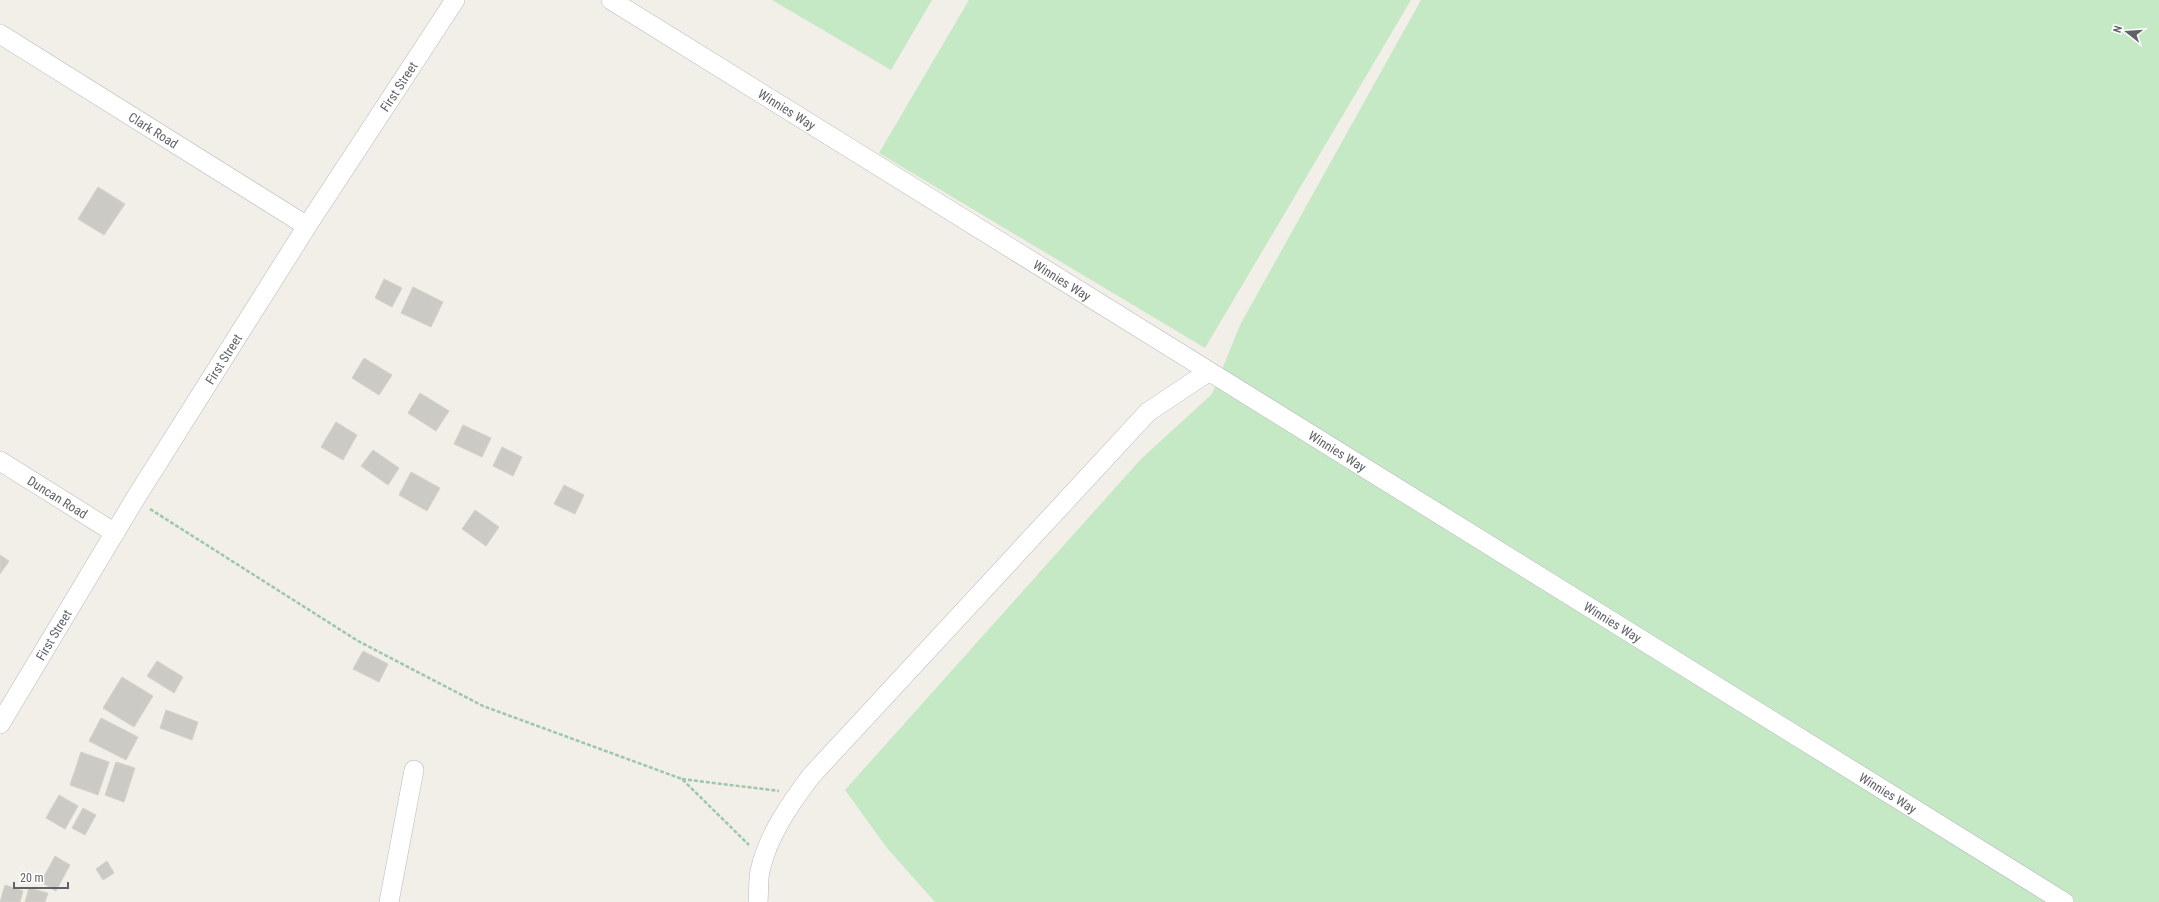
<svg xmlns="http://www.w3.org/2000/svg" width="2159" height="902" viewBox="0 0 2159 902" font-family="'Roboto Condensed',sans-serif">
  <rect width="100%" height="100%" fill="#f1efe8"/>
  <path fill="#c5e8c5" d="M772 0H932L891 70Z
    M969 0H1411L1205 348 879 153Z
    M1421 0H2159V902H935L887 848 845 790 1141 459 1212 394 1240 325Z"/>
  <path fill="#cccac5" stroke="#d6d1c6" d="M98 187 125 204 104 235 78 219Z
    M384 279 402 288 392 307 375 298Z
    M413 287 443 302 431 327 401 313Z
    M364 358 392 375 379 395 352 378Z
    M420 393 449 411 436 431 408 413Z
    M336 422 357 435 343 460 321 447Z
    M463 425 491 438 482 457 454 444Z
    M502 447 522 457 513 476 493 466Z
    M373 450 399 468 388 485 361 466Z
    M411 472 440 488 427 511 399 495Z
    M564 485 584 495 575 514 554 504Z
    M475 510 499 527 486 546 462 529Z
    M0 555 9 561 0 574Z
    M363 651 388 664 379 682 353 669Z
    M157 661 183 677 174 693 147 676Z
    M122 677 153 696 134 727 103 708Z
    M166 710 198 722 192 740 160 728Z
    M101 718 138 737 126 760 89 741Z
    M81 752 109 762 98 795 70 785Z
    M116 762 135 768 124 802 105 795Z
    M59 795 78 806 65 829 46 818Z
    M83 808 96 815 85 835 72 828Z
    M55 856 70 865 56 891 41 882Z
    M107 861 114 873 103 880 96 869Z
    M5 885 23 891 20 902H0Z
    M29 888 48 893 45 902H25Z"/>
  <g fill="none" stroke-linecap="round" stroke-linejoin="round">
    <g stroke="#b5b8bc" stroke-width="20">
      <g id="minor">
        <path id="s1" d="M611 0 2064 902"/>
        <path id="s2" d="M0 34 307 226"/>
        <path id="s3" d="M0 461 115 533"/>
        <path id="s4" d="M0 724 135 499 307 226 455 0"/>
        <path d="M389 902 414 770"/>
        <path d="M758 902C759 892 758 881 760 871 768 835 790 804 811 776L1148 412 1208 372"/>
      </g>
    </g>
    <path stroke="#9cc7a9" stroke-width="2.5" stroke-dasharray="4 2" stroke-linecap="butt" d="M150 509 358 641 483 706 682 779 749 845
      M682 779 779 791"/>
    <use href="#minor" stroke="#fff" stroke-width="19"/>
  </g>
  <g text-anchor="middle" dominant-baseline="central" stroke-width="3" stroke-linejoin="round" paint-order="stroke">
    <g font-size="13" fill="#5f6368" stroke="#fff">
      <text stroke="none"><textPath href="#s4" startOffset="752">First Street</textPath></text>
      <text stroke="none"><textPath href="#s1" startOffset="207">Winnies Way</textPath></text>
      <text stroke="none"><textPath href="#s2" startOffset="181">Clark Road</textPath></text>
      <text stroke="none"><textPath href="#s1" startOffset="531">Winnies Way</textPath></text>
      <text stroke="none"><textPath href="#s4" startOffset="428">First Street</textPath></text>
      <text stroke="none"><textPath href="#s1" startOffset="855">Winnies Way</textPath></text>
      <text stroke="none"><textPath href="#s3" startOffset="68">Duncan Road</textPath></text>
      <text stroke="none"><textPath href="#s1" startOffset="1179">Winnies Way</textPath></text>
      <text stroke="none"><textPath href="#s4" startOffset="104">First Street</textPath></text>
      <text stroke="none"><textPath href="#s1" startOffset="1503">Winnies Way</textPath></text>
    </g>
  </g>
  <g transform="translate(2127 32) rotate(287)" stroke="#ffffff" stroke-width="3" paint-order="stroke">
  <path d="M0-3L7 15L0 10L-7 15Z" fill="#5f6368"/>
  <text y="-6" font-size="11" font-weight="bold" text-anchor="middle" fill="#5f6368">N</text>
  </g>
  <path d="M14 882v6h54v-6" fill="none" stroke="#5f6368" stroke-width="2"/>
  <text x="20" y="882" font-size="12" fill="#5f6368" stroke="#ffffff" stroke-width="3" paint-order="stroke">20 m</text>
</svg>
